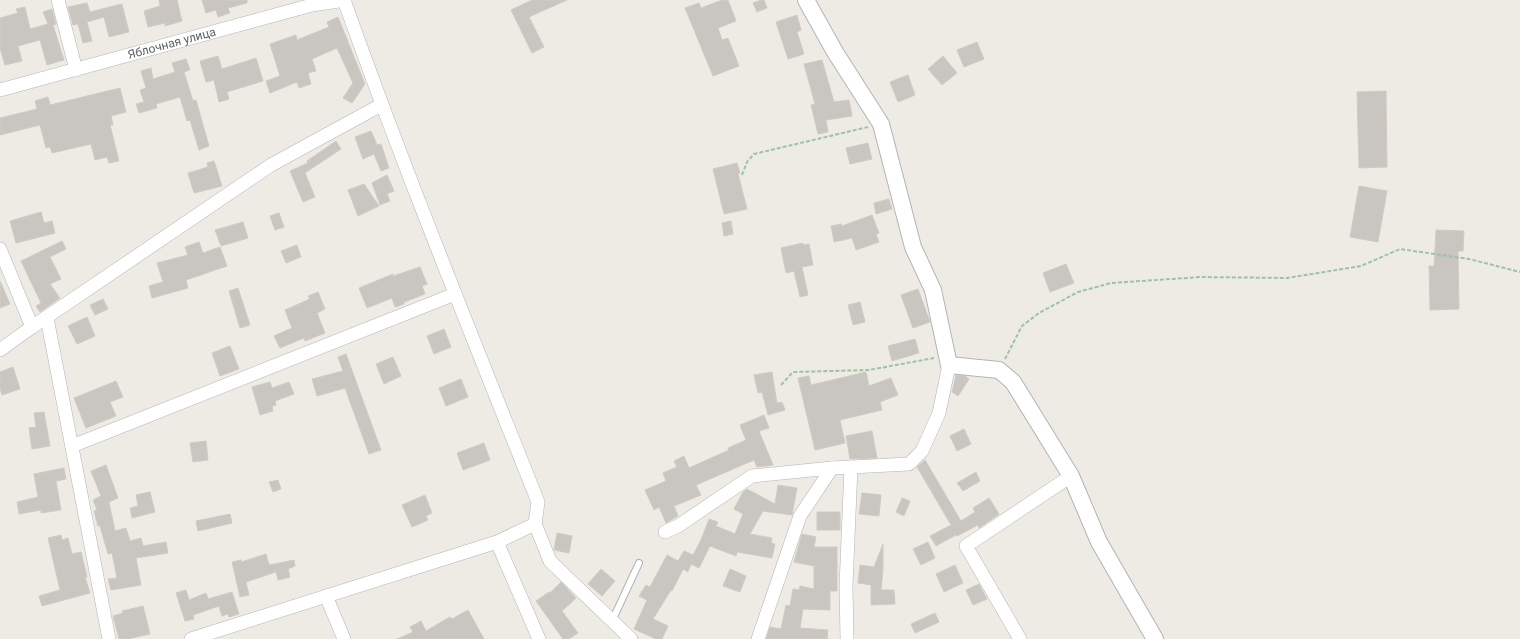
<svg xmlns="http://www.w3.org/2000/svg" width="1520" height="639" viewBox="0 0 1520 639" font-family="Roboto,sans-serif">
  <rect width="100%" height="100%" fill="#edebe4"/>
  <path fill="#c9c5c0" stroke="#d1ccc2" d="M159 0H177L182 21 165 26V23L148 27 144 11 160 6Z
    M202 0H247V3L228 8 230 13 218 17 216 10 206 13Z
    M532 0H567L529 17 544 47 532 53 511 10Z
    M722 0H728L736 21 718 28 722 40 728 38 739 66 713 76 685 8 699 3 701 8Z
    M761 0H764L767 8 757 12 753 3Z
    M87 3 90 12 122 4 129 32 109 37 104 17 87 22 92 41 83 43 78 24 73 25 68 7Z
    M25 7 30 29 48 24 43 12 52 9 56 24 53 25 64 60 47 65 40 40 18 46 22 61 5 65 0 48V18L18 13 16 9Z
    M797 15 801 30 797 32 804 54 788 59 776 22Z
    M338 17 365 84 352 103 343 98 353 83 337 48 312 59 316 71 308 73 311 84 299 88 297 82 270 93 266 81 280 76 270 44 296 35 297 40 329 27 327 22Z
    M977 42 984 59 964 67 957 50Z
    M218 56 222 69 256 58 263 81 227 92 229 99 219 102 214 80 206 82 200 61Z
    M943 56 957 73 942 85 928 69Z
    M186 59 190 70 184 72 193 101 196 100 209 146 199 150 190 120 187 121 180 97 156 104 157 108 139 113 136 104 144 102 140 90 146 88 141 71 151 68 153 79 175 72 172 63Z
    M822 60 834 102 849 100 852 116 826 120 828 132 818 134 811 105 815 104 804 64Z
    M908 75 915 95 898 102 890 82Z
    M120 88 126 112 111 116 113 125H110L119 161 109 163 107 157 95 160 91 144 52 153 50 147 46 148 40 125 0 135V118L37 109 35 101 48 97 50 105Z
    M1386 91 1387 167 1359 168 1357 92Z
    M371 131 377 145 381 144 389 168 381 171 374 154 363 159 355 137Z
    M336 141 341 149 305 173 315 197 303 202 290 171 308 163 307 161Z
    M868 143 872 159 850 164 846 148Z
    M214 161 222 186 194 193 188 173 208 167 207 163Z
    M737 163 740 173 738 174 747 209 724 214 713 169Z
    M387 175 394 191 387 194 390 201 380 205 372 183Z
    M364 184 379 206 358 216 348 190Z
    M1359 186 1387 191 1378 242 1350 237Z
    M889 199 892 209 876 214 874 203Z
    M41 212 44 223 52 221 55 233 16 243 10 221Z
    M279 213 284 227 275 230 270 216Z
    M872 215 879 233 876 234 879 242 856 250 852 238 834 242 831 226 841 224 842 226Z
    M731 221 733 234 724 236 722 223Z
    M243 222 248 238 221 246 215 230Z
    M1436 230 1464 231 1463 251H1458L1459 309 1430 310 1429 266H1434Z
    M62 241 66 249 50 257 61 279 50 284 60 298 40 312 36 306 41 303 21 261Z
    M199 242 203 253 220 247 227 266 186 280 188 288 152 298 149 286 163 282 157 263 188 255 185 247Z
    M803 243V245L809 244 813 265 802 267 808 295 800 297 794 271 786 273 781 248Z
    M297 245 301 257 286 263 281 251Z
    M1066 264 1074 283 1050 292 1043 273Z
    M420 267 427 284 422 286 425 294 404 302V304L395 307 392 298 367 308 359 288 393 274V276Z
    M0 281 10 304 0 308Z
    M238 288 250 325 240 328 229 291Z
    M918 289 930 322 913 328 901 295Z
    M318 292 325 309 317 313 325 333 305 341 304 338 280 348 274 336 292 328 285 310 310 299 308 296Z
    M103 299 108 309 95 315 90 305Z
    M860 302 865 322 853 325 848 305Z
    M87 317 95 336 77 344 68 326Z
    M444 329 451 347 434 354 427 336Z
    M915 339 919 353 892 361 888 346Z
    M230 346 239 369 220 376 212 353Z
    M346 354 381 450 369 454 345 388 317 396 312 379 343 371 338 357Z
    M393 357 401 376 384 384 376 364Z
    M13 367 20 389 2 395 0 388V372Z
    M772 372 777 403 782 402 785 410 768 415 762 392 758 393 754 375Z
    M866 372 869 386 891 378 898 395 880 402 882 410 840 420 845 443 815 450 798 378 809 376 811 385Z
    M956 375 965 376 969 379 958 396 952 392Z
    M461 379 468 397 446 406 439 388Z
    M116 381 123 397 110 402 116 416 86 428 74 398Z
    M270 382 272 388 289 382 294 394 275 401 276 405 272 406 273 411 260 415 252 387Z
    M44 412 50 446 32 449 29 428 36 427 34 413Z
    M764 415 769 428 759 431 773 465 757 467 754 460 696 485 701 495 674 506 678 516 666 523 659 507 654 510 645 490 666 481 663 473 677 467 674 461 684 456 689 468 729 450 728 448 746 440 740 425Z
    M964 429 971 444 957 451 950 436Z
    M872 431 877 458 850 459 846 436Z
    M206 441 208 460 193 462 190 443Z
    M484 443 490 460 463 470 457 453Z
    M925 460 961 521 975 512 973 508 989 498 999 514 979 528 978 525 957 536 956 535 936 546 930 536 951 525 917 467Z
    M106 465 118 498 109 502 115 531 126 528 130 541 141 538 143 546 166 542 168 553 136 558 141 585 111 590 108 579 117 578 112 553 108 554 100 526H98L94 511 97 510 93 500 101 496 91 471Z
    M64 468 66 479 56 481 61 510 41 513V510L19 514 17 502 38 497 34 474Z
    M976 472 980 481 963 491 957 483Z
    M278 480 281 489 273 492 269 482Z
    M778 485 797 488 792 515 763 511 750 534 772 538 771 543 775 544 772 558 737 552 736 556 710 546 699 568 691 564 688 572 683 569 672 591 671 590 653 619 668 626 662 639H656L634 629 647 600 639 596 646 585 650 587 667 555 678 561 684 551 693 555 701 540 709 519 718 522 716 526 735 534 743 514 734 509 743 492 747 489 775 504Z
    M150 492 155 512 132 518 130 508 138 506 136 495Z
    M862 493 881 495 879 516 859 514Z
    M425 495 432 513 426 516 428 520 412 527 402 505Z
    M902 498 910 501 904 516 896 512Z
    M817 512H840V530H817Z
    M230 514 232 523 198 531 196 521Z
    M557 533 572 536 569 553 554 550Z
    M802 534 816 537 814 547H837V591H830V610L803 609 800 628 828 630 827 639H766L770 627 781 629 786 605 790 606 793 589 799 590 800 586 814 589V566L794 562Z
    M61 535 62 540 68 538 72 554 81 552 87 577H85L90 593 42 606 39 596 60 590 48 538Z
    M928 542 935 558 921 565 913 549Z
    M883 544V568L881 590H894L895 604 871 605V585L858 583 860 565 874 567Z
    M266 554 269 565 294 560 295 566 288 569 290 577 278 580 276 572 246 582 249 595 240 597 232 562 241 560V562Z
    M955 565 963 583 944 592 936 574Z
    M601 569 615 581 602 596 588 584Z
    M730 569 746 576 740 592 723 586Z
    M561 582 576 598 562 611 578 633 569 639H563L536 601 549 592 550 593Z
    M979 584 987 599 973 605 966 590Z
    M186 590 189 600 206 593 208 599 232 592 239 614 229 617 228 614 222 616 219 606 193 615 194 619 185 621 176 593Z
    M143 606 150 634 128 639H119L113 616 123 613 122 611Z
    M468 610 484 639H397L413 632 410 627 421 621 426 631 450 617 452 619Z
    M935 613 939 622 915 633 911 624Z"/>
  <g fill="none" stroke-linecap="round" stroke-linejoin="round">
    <g stroke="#b1b4b8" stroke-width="8">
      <path id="service" d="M612 621 639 563"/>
    </g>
    <g stroke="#b1b4b8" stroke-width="14">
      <g id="minor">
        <path d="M58 0 76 70"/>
        <path id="s1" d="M0 90 312 5 345 0"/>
        <path d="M0 249 32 327 0 350"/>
        <path d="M47 318 109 639"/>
        <path d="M32 327 271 165 381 105"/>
        <path d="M72 446 455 294"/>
        <path d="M535 524 550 561 631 639"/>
        <path d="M665 532 678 526 752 476 832 468 909 464 922 451 939 413 949 365"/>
        <path d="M497 542 539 639"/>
        <path d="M326 596 344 639"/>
        <path d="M191 639 497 542 535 524 538 502C472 336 404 169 344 0"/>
        <path d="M758 639 800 516 832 468"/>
        <path d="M847 639 846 586 851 467"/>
        <path d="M1020 639 966 546 1071 476"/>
      </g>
    </g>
    <g stroke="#b1b4b8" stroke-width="18">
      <path id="tertiary" d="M806 0 835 52 881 124 913 247 933 290 949 365 999 370 1013 382 1071 476 1099 542 1155 639"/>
    </g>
    <path stroke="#9cc4a4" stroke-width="2" stroke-dasharray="4 2" stroke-linecap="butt" d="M742 175 747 162 754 154 868 127
      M1005 359 1022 326 1039 313 1078 292 1111 283 1201 277 1287 278 1361 266 1400 249 1469 259 1520 272
      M781 385 793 372 869 370 934 358"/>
    <use href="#service" stroke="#fff" stroke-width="6"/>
    <use href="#minor" stroke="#fff" stroke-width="13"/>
    <use href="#tertiary" stroke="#fff" stroke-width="16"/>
  </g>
  <g text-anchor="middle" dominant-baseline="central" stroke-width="3" stroke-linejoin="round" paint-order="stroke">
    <g font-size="12" fill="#5c5f63" stroke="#fff">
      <text stroke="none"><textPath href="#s1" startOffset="178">Яблочная улица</textPath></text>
    </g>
  </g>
</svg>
